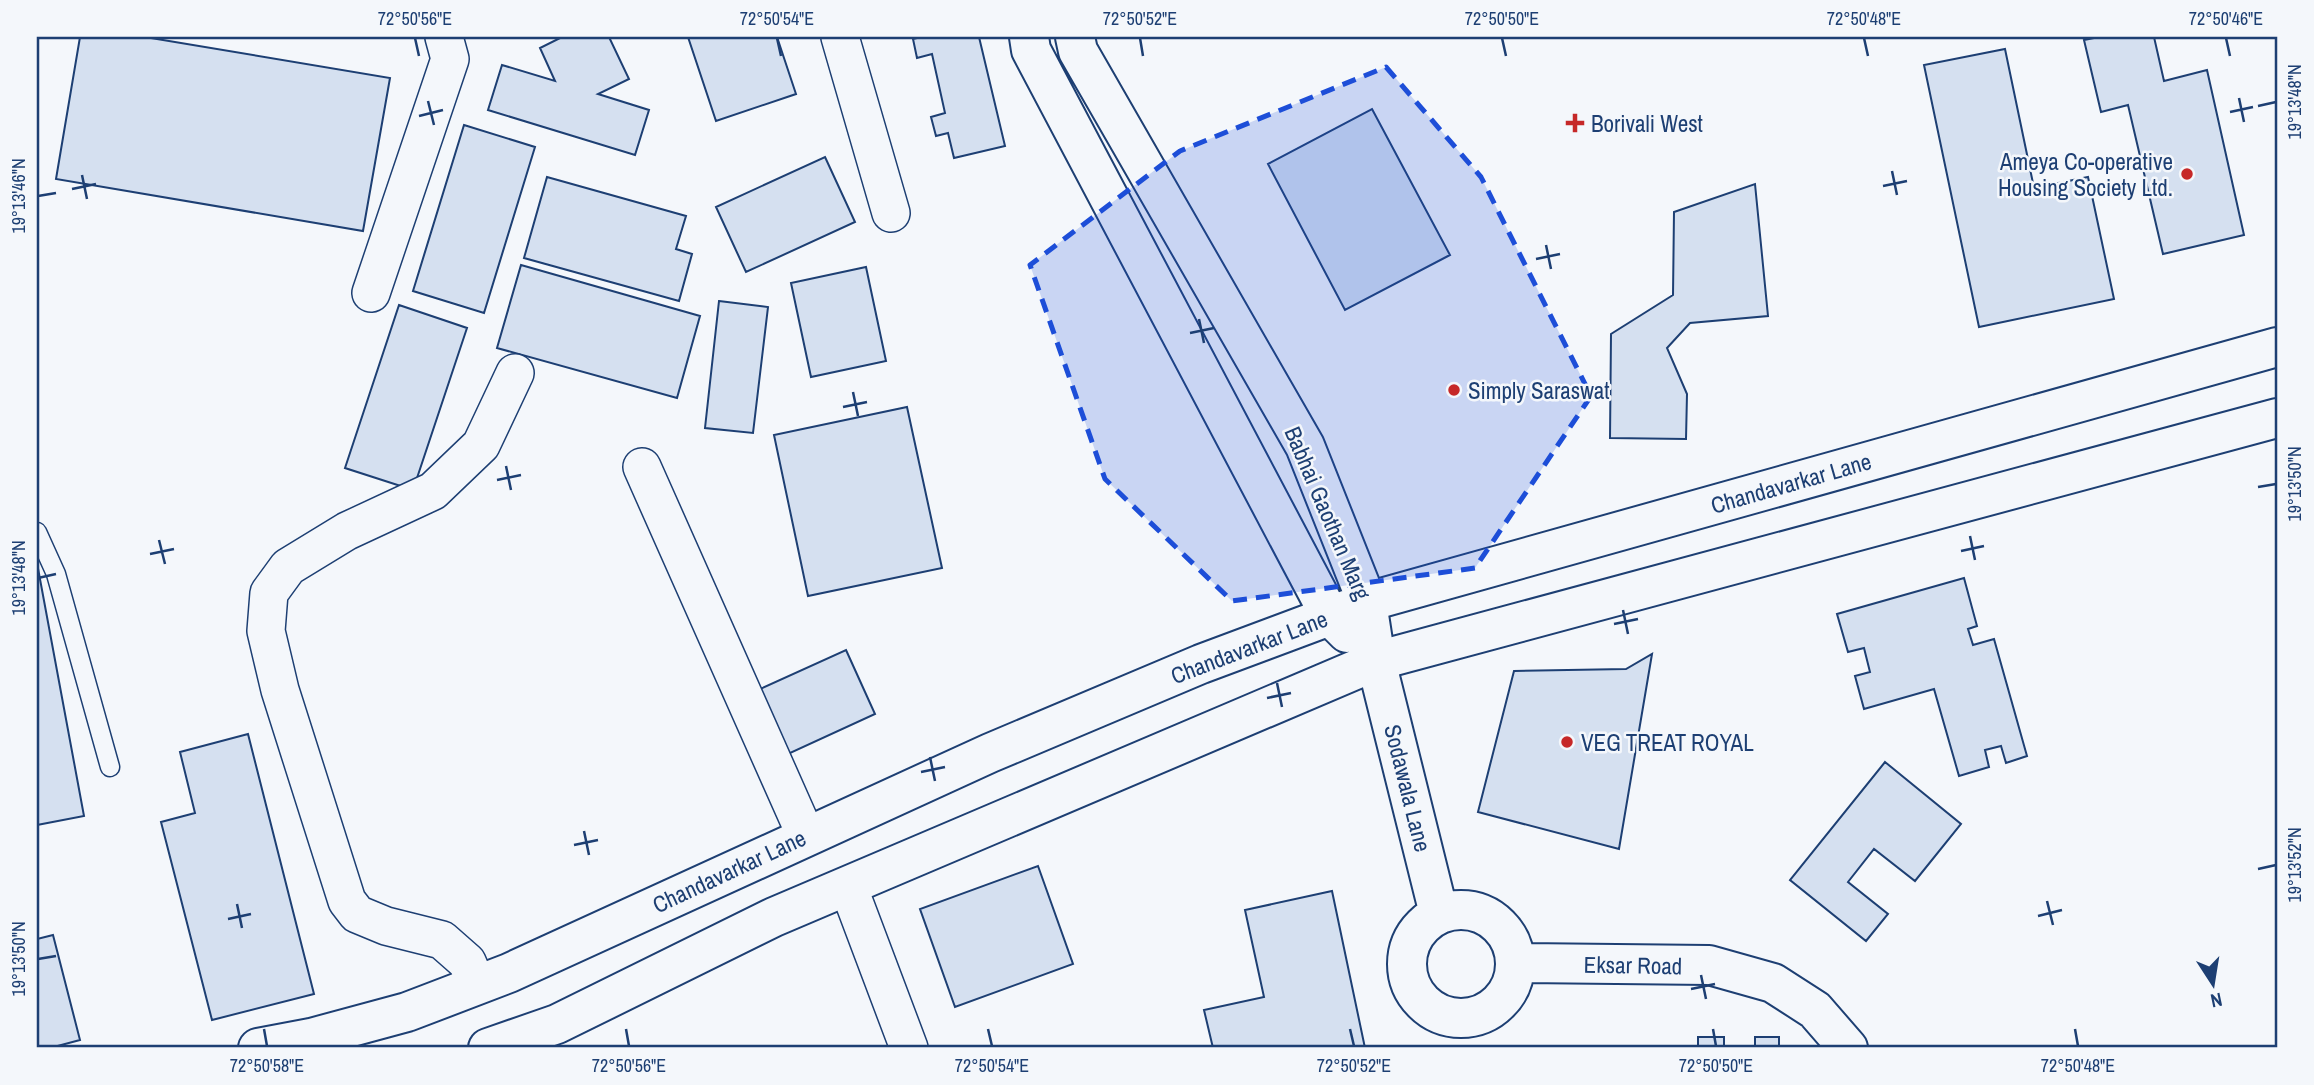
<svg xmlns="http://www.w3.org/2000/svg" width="2314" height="1085" viewBox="0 0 2314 1085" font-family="'Archivo Narrow',sans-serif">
  <rect width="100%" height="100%" fill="#f4f7fb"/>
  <path fill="#d5e0f0" stroke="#1d3f73" stroke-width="2" d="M80 37H145L390 78 363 231 56 179Z
    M562 37H609L629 79 598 94 649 110 635 155 488 110 502 65 555 81 540 48Z
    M688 37H777L796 94 716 121Z
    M921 37H979L1005 146 954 158 948 133 936 136 931 117 945 113 932 54 917 58 913 39Z
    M2099 37H2154L2164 81 2207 70 2244 235 2163 254 2128 105 2101 112 2084 40Z
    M2005 49 2034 188 2088 177 2114 299 1979 327 1924 65Z
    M1372 109 1450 255 1345 310 1268 164Z
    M464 125 535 147 484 313 413 291Z
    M825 157 855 222 746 272 716 207Z
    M547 177 686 216 676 249 692 254 679 301 524 258Z
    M1755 184 1768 316 1690 323 1667 348 1687 394 1686 439 1610 438 1611 334 1673 295 1674 212Z
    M521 265 700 316 677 398 497 348Z
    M866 267 886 361 811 377 791 283Z
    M719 301 768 307 753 433 705 428Z
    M399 305 467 328 413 490 345 468Z
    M907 407 942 568 808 596 774 435Z
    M37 563 84 816 37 825Z
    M1964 578 1977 626 1968 629 1973 645 1994 639 2027 756 2006 763 2001 746 1985 750 1989 767 1959 776 1934 689 1864 709 1855 676 1870 672 1864 648 1848 652 1837 614Z
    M846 650 875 714 788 754 758 690Z
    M1652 654 1619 849 1478 812 1514 671 1626 669Z
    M248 734 314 994 212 1020 161 822 195 813 180 752Z
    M1885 762 1961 824 1915 881 1874 849 1848 882 1888 914 1866 941 1790 880Z
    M1038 866 1073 964 955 1007 920 909Z
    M1332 891 1365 1048H1213L1204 1010 1264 997 1245 910Z
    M53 935 80 1040 50 1048H37V939Z
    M1698 1037H1724V1048H1698Z
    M1755 1037H1779V1048H1755Z"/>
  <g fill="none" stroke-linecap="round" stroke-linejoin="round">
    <g stroke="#1d3f73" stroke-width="21">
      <path id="lane" d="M37 532 56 574 110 767"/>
    </g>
    <g stroke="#1d3f73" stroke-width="40">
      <path id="street" d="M840 37 891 213
        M371 293 450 59 444 37
        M642 467 806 836
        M848 886 909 1048
        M477 985 467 962 442 940 386 926 357 914 347 901 280 690 266 631 269 593 288 567 347 531 433 491 481 445 515 373"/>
    </g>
    <g stroke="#1d3f73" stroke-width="42">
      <path id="secondary" d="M1029 37 1031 50 1330 616 1347 633
        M1075 37 1078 51 1305 446 1367 602 1376 661 1439 914
        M1407 964a54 54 0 1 1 108 0a54 54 0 1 1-108 0Z
        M1516 963 1709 965 1773 983 1815 1010 1848 1048
        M258 1048 311 1038 407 1012 509 973 990 753 1201 664 1367 602 2277 347
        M488 1048 557 1024 774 917 1376 661 2277 418"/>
    </g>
    <use href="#lane" stroke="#f4f7fb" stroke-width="18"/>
    <use href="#street" stroke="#f4f7fb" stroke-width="37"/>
    <use href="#secondary" stroke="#f4f7fb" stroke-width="38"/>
  </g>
  <path fill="#1d4ed8" fill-opacity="0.2" stroke="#1d4ed8" stroke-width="5" stroke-dasharray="14 9" stroke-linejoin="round" d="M1386 67 1481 177 1591 396 1475 568 1232 601 1105 479 1030 265 1180 151Z"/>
  <path fill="none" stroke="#1d3f73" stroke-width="2.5" d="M415 38 419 56M777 38 781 56M1140 38 1143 56M1502 38 1506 56M1864 38 1868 56M2226 38 2230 56M2239 98 2244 122M428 101 434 125M2258 106 2276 102M2230 112 2253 107M419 116 443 110M1892 171 1897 195M82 175 87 199M1883 186 1907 181M72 189 96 184M38 196 56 193M1546 245 1551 269M1536 259 1560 254M1199 319 1204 343M1190 333 1214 328M853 392 858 416M843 407 867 402M506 466 511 490M497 480 521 475M2258 487 2276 484M1970 536 1975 560M159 540 165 564M1961 551 1984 546M150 554 174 549M38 578 56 574M1623 610 1628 634M1614 624 1638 619M1277 683 1282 707M1267 698 1291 693M930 757 935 781M921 772 945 767M584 831 589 855M574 845 598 840M2258 869 2276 865M2047 901 2053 925M237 904 242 928M2038 916 2062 910M228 919 251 914M38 959 56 956M1701 975 1706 999M1691 989 1715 984M264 1029 267 1046M626 1029 629 1046M988 1029 992 1046M1350 1029 1354 1046M1713 1029 1716 1046M2075 1029 2078 1046"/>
  <g fill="#c62828" stroke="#f4f7fb" stroke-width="2.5">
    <path d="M1571.5 112.5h7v7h7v7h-7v7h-7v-7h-7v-7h7z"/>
    <circle cx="2187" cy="174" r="7"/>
    <circle cx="1454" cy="390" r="7"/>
    <circle cx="1567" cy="742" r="7"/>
  </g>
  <g text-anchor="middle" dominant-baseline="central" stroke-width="5" stroke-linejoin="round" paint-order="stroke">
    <g font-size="23" fill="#1d3f73" stroke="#f4f7fb" text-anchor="start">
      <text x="1591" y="123">Borivali West</text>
      <text x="2173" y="161" text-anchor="end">Ameya Co-operative<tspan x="2173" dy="26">Housing Society Ltd.</tspan></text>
      <text x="1468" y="390">Simply Saraswat</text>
      <text x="1581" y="742">VEG TREAT ROYAL</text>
    </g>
    <g font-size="23" fill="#1d3f73" stroke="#f4f7fb">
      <text transform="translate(1791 483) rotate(-16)">Chandavarkar Lane</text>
      <text transform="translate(1328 513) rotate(67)">Babhai Gaothan Marg</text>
      <text transform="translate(1249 647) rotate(-21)">Chandavarkar Lane</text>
      <text transform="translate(1408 788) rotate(76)">Sodawala Lane</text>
      <text transform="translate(729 871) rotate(-25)">Chandavarkar Lane</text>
      <text transform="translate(1633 965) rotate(1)">Eksar Road</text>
    </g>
  </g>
  <rect width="2314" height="1085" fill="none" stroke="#f4f7fb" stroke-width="77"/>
  <g transform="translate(2213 984) rotate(168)" stroke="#f4f7fb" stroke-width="5" paint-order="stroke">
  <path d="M0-5L12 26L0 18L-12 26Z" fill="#1d3f73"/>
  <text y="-10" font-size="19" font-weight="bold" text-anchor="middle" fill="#1d3f73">N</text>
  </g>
  <rect x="38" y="38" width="2238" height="1008" fill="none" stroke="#1d3f73" stroke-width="2.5"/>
  <g font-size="18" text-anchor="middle" fill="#1d3f73">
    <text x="415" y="25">72°50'56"E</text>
    <text x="777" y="25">72°50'54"E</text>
    <text x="1140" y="25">72°50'52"E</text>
    <text x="1502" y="25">72°50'50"E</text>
    <text x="1864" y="25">72°50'48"E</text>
    <text x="2226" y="25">72°50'46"E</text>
    <text transform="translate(2295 102) rotate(-90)" y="6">19°13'48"N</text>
    <text transform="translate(19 196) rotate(-90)" y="6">19°13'46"N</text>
    <text transform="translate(2295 484) rotate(-90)" y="6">19°13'50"N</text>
    <text transform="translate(19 578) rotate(-90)" y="6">19°13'48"N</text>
    <text transform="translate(2295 865) rotate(-90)" y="6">19°13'52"N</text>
    <text transform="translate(19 959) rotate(-90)" y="6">19°13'50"N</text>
    <text x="267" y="1072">72°50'58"E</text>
    <text x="629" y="1072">72°50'56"E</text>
    <text x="992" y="1072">72°50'54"E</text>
    <text x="1354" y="1072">72°50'52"E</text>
    <text x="1716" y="1072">72°50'50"E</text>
    <text x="2078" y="1072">72°50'48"E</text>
  </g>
</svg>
